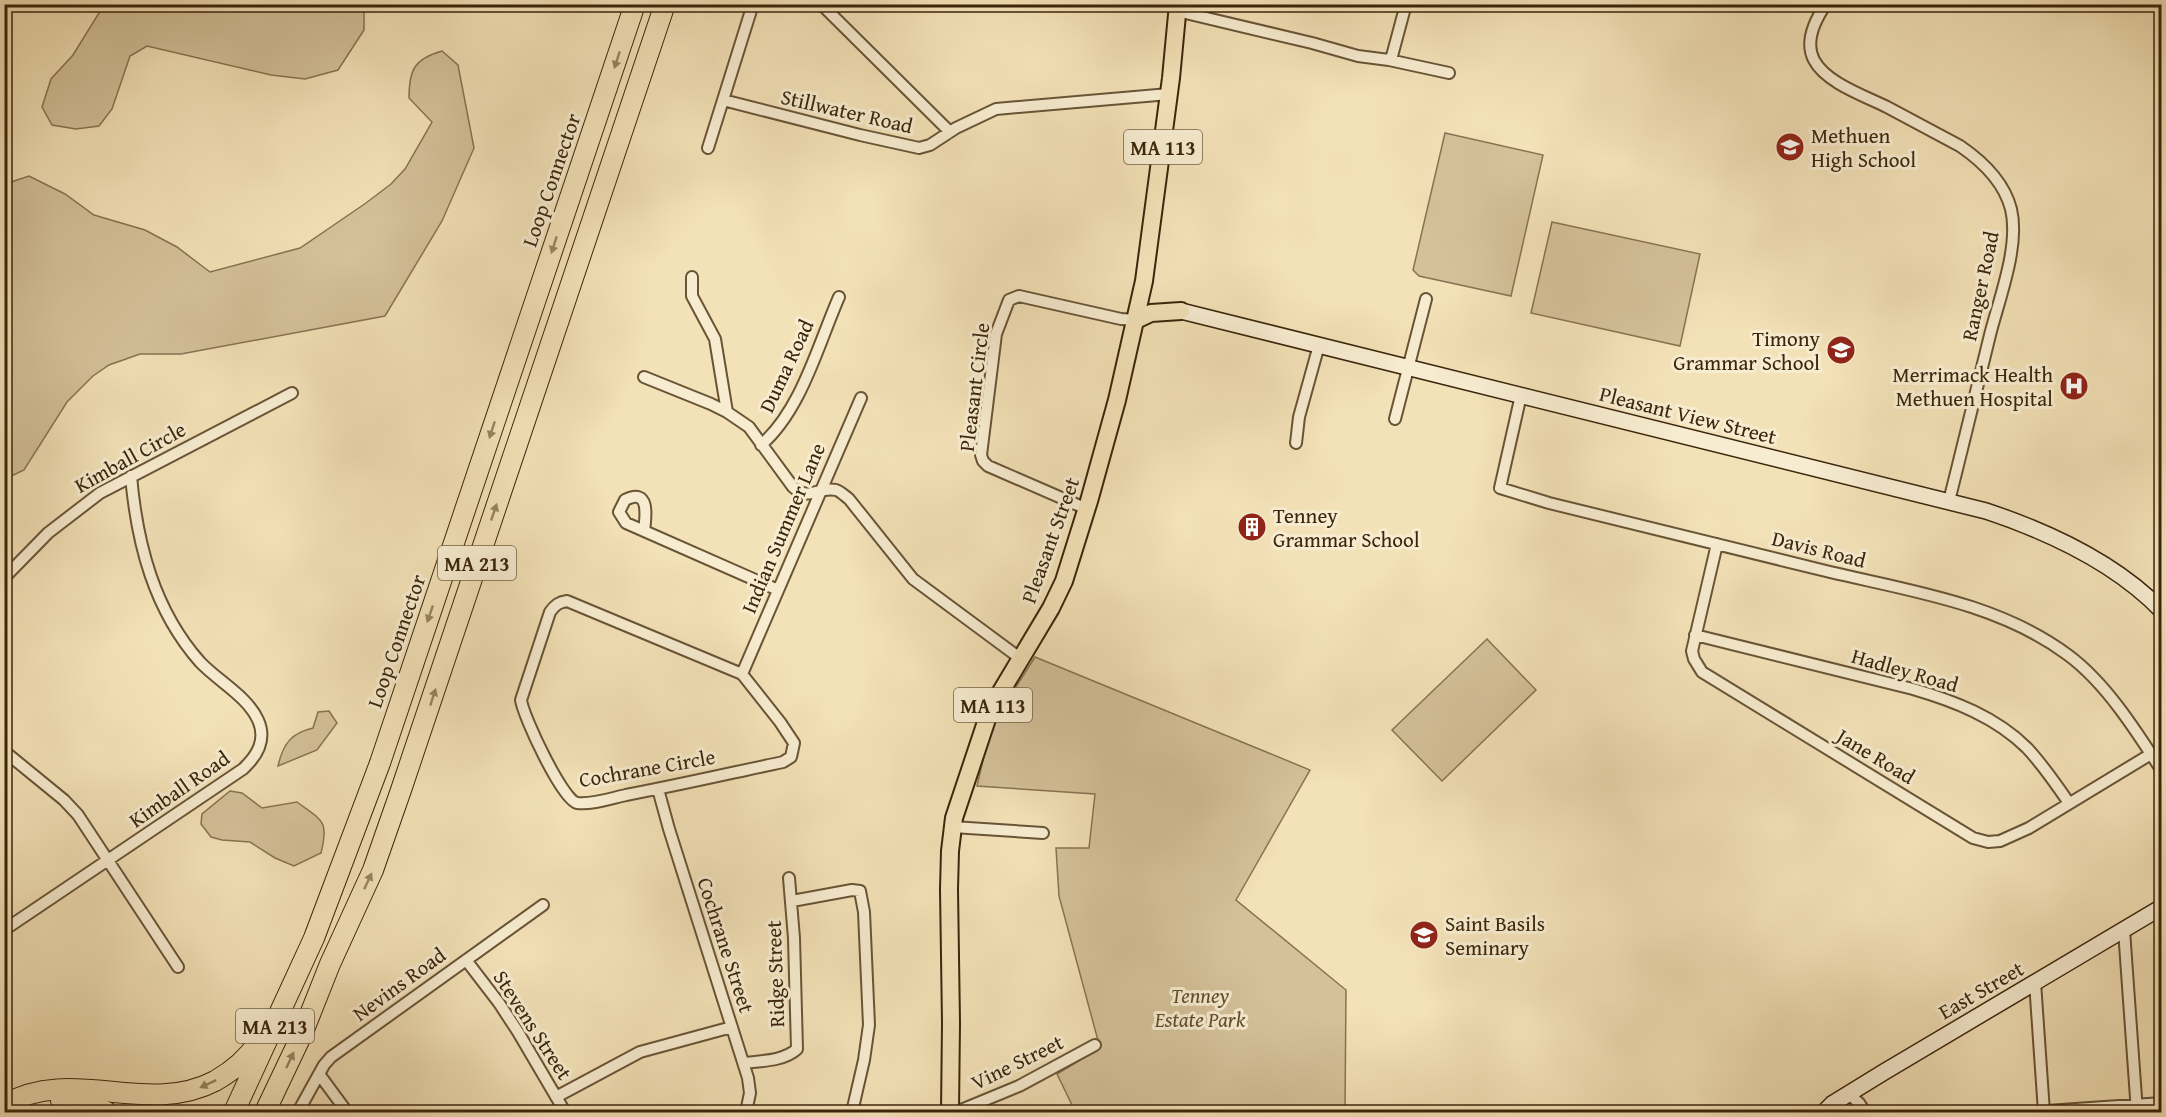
<svg xmlns="http://www.w3.org/2000/svg" width="2166" height="1117" viewBox="0 0 2166 1117" font-family="'Gentium Book Plus',serif">
  <rect width="100%" height="100%" fill="#f3e1b7"/>
  <filter id="stains"><feTurbulence type="fractalNoise" baseFrequency=".00333" numOctaves="4"/><feColorMatrix values="0 0 0 0 .2 0 0 0 0 .09 0 0 0 0 .02 0 0 0 .5 -.17"/></filter>
  <radialGradient id="worn" r=".72"><stop offset=".6" stop-color="#630" stop-opacity="0"/><stop offset="1" stop-color="#630" stop-opacity=".3"/></radialGradient>
  <path fill="#d4c19a" stroke="#887352" stroke-width="1.5" d="M108 5H364V30L338 70 305 79 271 75 147 46 130 56 112 109 99 126 76 129 52 125 42 107 51 79 73 55 102 8Z
    M442 51 458 65 474 148 442 221 385 316 181 354H140L109 365 93 376 67 402 24 470 5 479V187L14 181 29 176 65 194 94 215 145 230 177 247 210 272 300 248 366 203 391 184 405 169 432 122 409 98C409 70 414 59 442 51Z
    M1445 133 1543 155 1511 296 1419 276 1413 270Z
    M1552 222 1700 254 1680 346 1531 313Z
    M1487 639 1536 690 1442 781 1392 730Z
    M1035 657 1310 770 1236 900 1346 990 1345 1112H1073L1072 1105 1057 1074 1100 1048 1059 896 1056 848H1089L1095 794 977 786 991 726Z
    M329 711 337 723 317 750 278 766C283 744 291 733 313 728L318 712Z
    M230 791 242 793 262 808 297 802C323 821 329 821 321 853L294 866 275 858 250 842 222 840 211 837 201 824 202 814Z"/>
  <g fill="none" stroke-linecap="round" stroke-linejoin="round">
    <g stroke="#695436" stroke-width="14">
      <path id="street" d="M821 4 950 132
        M1826 4C1815 20 1804 41 1814 60 1826 83 1865 96 1887 107 1911 120 1936 133 1960 146 1982 161 2004 182 2011 209 2020 246 1999 299 1990 335 1976 391 1963 446 1949 501
        M1177 11 1312 43 1358 56 1389 60 1449 73
        M1389 60 1392 56 1406 4
        M723 100 860 135 919 148 930 145 956 128 996 109 1169 94
        M708 148 753 4
        M692 277V296L715 339 727 412
        M644 377 711 404 727 412 749 427 793 487C809 502 818 486 836 490 840 491 845 496 849 499L913 579 1021 659
        M1521 395 1500 488 1549 503C1643 526 1737 549 1830 572 1911 591 2000 604 2068 655 2106 683 2137 732 2162 771
        M1395 419 1426 299
        M1296 443 1299 417 1319 345
        M761 445C801 411 818 345 839 297
        M1087 509 988 466 983 461 981 455 996 334 1009 300 1019 296 1121 319 1136 320
        M644 531C646 516 650 487 625 500L619 512 626 523 778 590
        M1717 544 1692 651 1694 659 1702 672 1973 838 1988 842 2000 841 2029 828 2151 754
        M4 578 48 533 100 493 292 393
        M567 601 742 674 780 722 794 743 791 757 783 762C731 773 679 785 626 795 612 798 592 805 577 803 563 801 523 716 521 700L550 612C555 605 559 602 567 601Z
        M1695 635 1913 689C1954 701 1996 717 2027 748 2043 765 2056 784 2069 803
        M742 674 861 398
        M4 751 64 800 78 815 178 967
        M658 789 669 829 748 1078 750 1093 746 1112
        M953 827 1043 833
        M792 901 852 890 860 891 864 912 869 1025 864 1060 852 1112
        M4 930 243 769C257 756 267 740 258 720 247 696 218 681 200 662 154 610 137 544 131 476
        M2124 930 2137 1112
        M466 960 499 1003 518 1032 565 1112
        M2035 982 2044 1112
        M744 1063C761 1061 784 1061 797 1049L794 938 789 878
        M319 1074 347 1112
        M1849 1094 1859 1103 1865 1112
        M556 1097 640 1052 732 1027
        M298 1112 324 1065 331 1057 543 905
        M956 1112 1019 1086 1095 1045
        M2031 1112 2162 1103"/>
    </g>
    <g stroke="#3b250b" stroke-width="18">
      <path id="secondary" d="M1181 311 1986 511C2049 532 2115 562 2162 611
        M1824 1112 1832 1104 1884 1072 2162 907"/>
    </g>
    <g stroke="#3b250b" stroke-width="20">
      <path id="primary" d="M1136 320 1151 313 1181 311
        M950 1112 951 1023 949 889 950 851 954 818 987 719 996 700 1051 608 1064 581 1089 501 1117 400 1144 281 1171 78 1178 4"/>
    </g>
    <g stroke="#3b250b" stroke-width="22">
      <path id="highway" d="M61 1101 84 1103 107 1112
        M4 1105C72 1065 146 1117 215 1081 233 1071 248 1058 259 1041
        M234 1112 314 938 380 763 635 4
        M265 1112 303 1032 330 964 373 870 401 790 665 4"/>
    </g>
    <use href="#street" stroke="#f7ecd0" stroke-width="10"/>
    <use href="#secondary" stroke="#f7ecd0" stroke-width="15"/>
    <use href="#primary" stroke="#f3e1b7" stroke-width="16"/>
    <use href="#highway" stroke="#f3e1b7" stroke-width="20"/>
  </g>
  <defs><path id="oneway-solid" d="M-6-.8H1V-3.2L6.5 0L1 3.2V.8H-6Z" transform="scale(1.5)"/></defs>
  <g fill="#978361">
    <use href="#oneway-solid" transform="translate(617 60) rotate(108)"/>
    <use href="#oneway-solid" transform="translate(554 245) rotate(108)"/>
    <use href="#oneway-solid" transform="translate(492 430) rotate(108)"/>
    <use href="#oneway-solid" transform="translate(494 512) rotate(-71)"/>
    <use href="#oneway-solid" transform="translate(430 614) rotate(109)"/>
    <use href="#oneway-solid" transform="translate(433 697) rotate(-72)"/>
    <use href="#oneway-solid" transform="translate(368 881) rotate(-65)"/>
    <use href="#oneway-solid" transform="translate(290 1060) rotate(-65)"/>
    <use href="#oneway-solid" transform="translate(208 1084) rotate(155)"/>
  </g>
  <defs>
    <g id="school-disc" transform="scale(1.5)"><circle r="9.5" fill="#8f2418" stroke="#f7ecd0"/><path d="M0-5L7-2L0 1L-7-2ZM-4 1L0 2.5L4 1V4Q0 6-4 4Z" fill="#fff"/></g>
    <g id="hospital-disc" transform="scale(1.5)"><circle r="9.5" fill="#8f2418" stroke="#f7ecd0"/><path d="M-5-5h3v3.5h4V-5h3V5h-3V1.5h-4V5h-3Z" fill="#fff"/></g>
    <g id="building-disc" transform="scale(1.5)"><circle r="9.5" fill="#8f2418" stroke="#f7ecd0"/><path d="M-4-6H4V6H1V3H-1V6H-4ZM-2.5-4.3h1.7v1.8h-1.7ZM.8-4.3h1.7v1.8H.8ZM-2.5-1h1.7V.8h-1.7ZM.8-1h1.7V.8H.8Z" fill="#fff"/></g>
  </defs>
  <g fill-rule="evenodd">
    <use href="#school-disc" x="1790" y="147"/>
    <use href="#school-disc" x="1841" y="350"/>
    <use href="#hospital-disc" x="2074" y="386"/>
    <use href="#building-disc" x="1252" y="527"/>
    <use href="#school-disc" x="1424" y="935"/>
  </g>
  <g text-anchor="middle" dominant-baseline="central" stroke-width="6" stroke-linejoin="round" paint-order="stroke">
    <g fill="#f7ecd0" stroke="#736146" stroke-width="1.5">
      <rect x="1124" y="130" width="78" height="34" rx="4.5"/>
      <rect x="438" y="546" width="78" height="34" rx="4.5"/>
      <rect x="954" y="688" width="78" height="34" rx="4.5"/>
      <rect x="236" y="1009" width="78" height="34" rx="4.5"/>
    </g>
    <g font-size="20" font-weight="bold" fill="#3b250b">
      <text x="1163" y="147">MA 113</text>
      <text x="477" y="563">MA 213</text>
      <text x="993" y="705">MA 113</text>
      <text x="275" y="1026">MA 213</text>
    </g>
    <g font-size="21" fill="#3b250b" stroke="#f7ecd0">
      <text transform="translate(847 111) rotate(13)">Stillwater Road</text>
      <text transform="translate(551 180) rotate(-71)">Loop Connector</text>
      <text transform="translate(1980 286) rotate(-78)">Ranger Road</text>
      <text transform="translate(786 366) rotate(-65)">Duma Road</text>
      <text transform="translate(974 387) rotate(-83)">Pleasant Circle</text>
      <text transform="translate(1688 415) rotate(14)">Pleasant View Street</text>
      <text transform="translate(130 457) rotate(-29)">Kimball Circle</text>
      <text transform="translate(783 528) rotate(-67)">Indian Summer Lane</text>
      <text transform="translate(1050 540) rotate(-70)">Pleasant Street</text>
      <text transform="translate(1819 549) rotate(14)">Davis Road</text>
      <text transform="translate(396 641) rotate(-71)">Loop Connector</text>
      <text transform="translate(1905 670) rotate(16)">Hadley Road</text>
      <text transform="translate(1876 756) rotate(31)">Jane Road</text>
      <text transform="translate(647 768) rotate(-10)">Cochrane Circle</text>
      <text transform="translate(179 789) rotate(-35)">Kimball Road</text>
      <text transform="translate(726 945) rotate(72)">Cochrane Street</text>
      <text transform="translate(775 974) rotate(-92)">Ridge Street</text>
      <text transform="translate(399 984) rotate(-36)">Nevins Road</text>
      <text transform="translate(1981 990) rotate(-30)">East Street</text>
      <text transform="translate(533 1025) rotate(57)">Stevens Street</text>
      <text transform="translate(1017 1062) rotate(-26)">Vine Street</text>
    </g>
    <g font-size="21" fill="#3b250b" stroke="#f7ecd0" text-anchor="start">
      <text x="1811" y="135">Methuen<tspan x="1811" dy="24">High School</tspan></text>
      <text x="1820" y="338" text-anchor="end">Timony<tspan x="1820" dy="24">Grammar School</tspan></text>
      <text x="2053" y="374" text-anchor="end">Merrimack Health<tspan x="2053" dy="24">Methuen Hospital</tspan></text>
      <text x="1273" y="515">Tenney<tspan x="1273" dy="24">Grammar School</tspan></text>
      <text x="1445" y="923">Saint Basils<tspan x="1445" dy="24">Seminary</tspan></text>
    </g>
    <g font-size="21" font-style="italic" fill="#614c2f" stroke="#f7ecd0">
      <text x="1200" y="995">Tenney<tspan x="1200" dy="24">Estate Park</tspan></text>
    </g>
  </g>
  <rect width="2166" height="1117" fill="none" stroke="#f3e1b7" stroke-width="24"/>
  <rect x="6" y="6" width="2154" height="1105" fill="none" stroke="#3b250b" stroke-width="3"/>
  <rect x="12" y="12" width="2142" height="1093" fill="none" stroke="#3b250b" stroke-width="1.5"/>
  <rect width="100%" height="100%" filter="url(#stains)"/>
  <rect width="100%" height="100%" fill="url(#worn)"/>
</svg>
